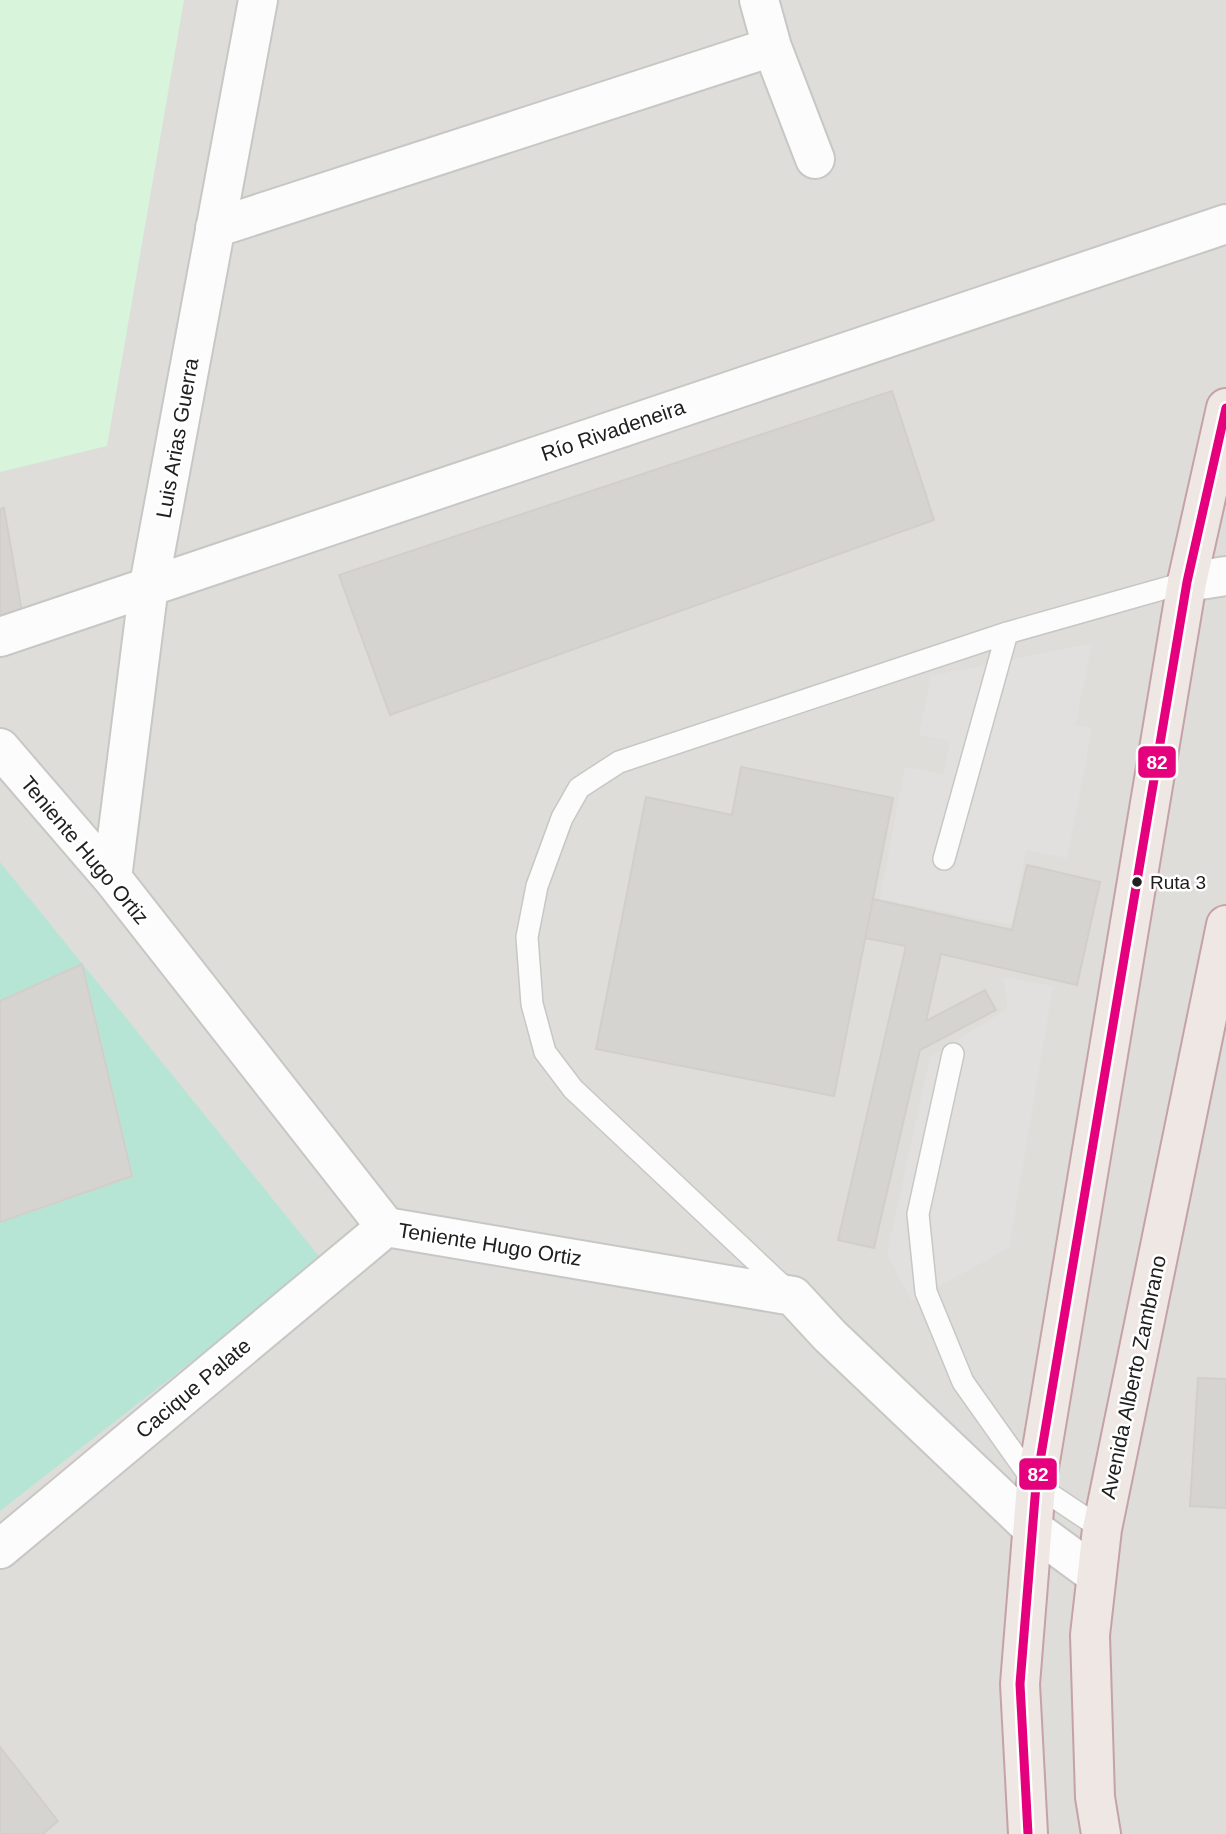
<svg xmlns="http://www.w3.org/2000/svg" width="1226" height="1834" viewBox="0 0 1226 1834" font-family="Helvetica,sans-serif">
  <rect width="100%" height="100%" fill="#efeee9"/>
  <path fill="#deddda" d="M0 0H1226V1834H0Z"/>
  <path fill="#d8f4db" d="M0 0H184L107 446 0 472Z"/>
  <path fill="#b6e5d6" d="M0 862 322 1260 0 1511Z"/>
  <path fill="#e1e0de" d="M1092 643 1075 726 1092 728 1067 858 1026 850 1012 925 880 899 905 767 944 774 950 741 919 735 931 676Z
    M1003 977 1053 986 1009 1248 912 1301 887 1254 930 1057 1007 1009Z"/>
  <path fill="#d6d4d0" stroke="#d2cfca" stroke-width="2" d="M892 391 934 520 390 715 339 575Z
    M4 508 25 629 0 624V509Z
    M741 767 893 798 834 1096 596 1049 646 797 732 815Z
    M1027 865 1100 882 1077 985 941 954 926 1021 985 990 996 1010 920 1050 874 1248 838 1240 906 946 865 938 873 899 1012 930Z
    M82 964 132 1176 0 1222V1001Z
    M1198 1378 1226 1379V1508L1190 1506Z
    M0 1747 58 1821 43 1834H0Z"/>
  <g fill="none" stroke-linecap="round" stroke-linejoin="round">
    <g stroke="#c7c7c5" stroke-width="24">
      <path id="service" d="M944 859 1007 633
        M953 1054 918 1214 926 1292 963 1382 1036 1485 1102 1529
        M789 1292 573 1089 545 1052 532 1004 527 937 537 886 562 818 579 788 619 762 1007 633 1187 582"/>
    </g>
    <g stroke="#c7c7c5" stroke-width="42">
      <path id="minor" d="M759 0 772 47 815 159
        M215 228 772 47
        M1187 582 1226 576
        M0 637 1226 224
        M0 748 112 878 386 1227 793 1296 830 1336 1032 1528 1096 1575
        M112 878 149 585 258 0
        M0 1549 386 1227"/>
    </g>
    <g stroke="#c4a2a7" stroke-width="42">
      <path id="trunk" d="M1028 1834 1020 1684 1036 1485 1187 582 1226 408
        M1101 1834 1095 1797 1090 1635 1102 1529 1226 925"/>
    </g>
    <use href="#service" stroke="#fdfcfc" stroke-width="21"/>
    <use href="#minor" stroke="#fdfcfc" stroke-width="38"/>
    <use href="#trunk" stroke="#eee7e3" stroke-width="38"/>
    <g stroke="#fff" stroke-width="14">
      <path id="bus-1" d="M1028 1834 1020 1684 1036 1485 1187 582 1226 408"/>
    </g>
    <use href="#bus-1" stroke="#e5007d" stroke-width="9"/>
  </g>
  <circle fill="#202020" stroke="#fff" stroke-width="2.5" cx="1137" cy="882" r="6"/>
  <g text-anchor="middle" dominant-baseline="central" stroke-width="5" stroke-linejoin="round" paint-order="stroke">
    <g font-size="19" fill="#202020" stroke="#fff" text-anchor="start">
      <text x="1150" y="882">Ruta 3</text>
    </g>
    <g font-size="21" fill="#202020" stroke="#fff">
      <text transform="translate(613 430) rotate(-19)">Río Rivadeneira</text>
      <text transform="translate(177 438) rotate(-80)">Luis Arias Guerra</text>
      <text transform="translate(85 850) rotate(50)">Teniente Hugo Ortiz</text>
      <text transform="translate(490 1244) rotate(9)">Teniente Hugo Ortiz</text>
      <text transform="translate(1133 1377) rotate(-78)">Avenida Alberto Zambrano</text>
      <text transform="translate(193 1388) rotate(-40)">Cacique Palate</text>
    </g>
  </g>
  <g stroke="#fff" stroke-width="2.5">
    <rect x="1137" y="745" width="40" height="34" rx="7" fill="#e5007d"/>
    <rect x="1018" y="1457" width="40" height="34" rx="7" fill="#e5007d"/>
  </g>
  <g font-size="19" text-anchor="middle" font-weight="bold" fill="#fff">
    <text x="1157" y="769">82</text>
    <text x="1038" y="1481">82</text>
  </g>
</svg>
